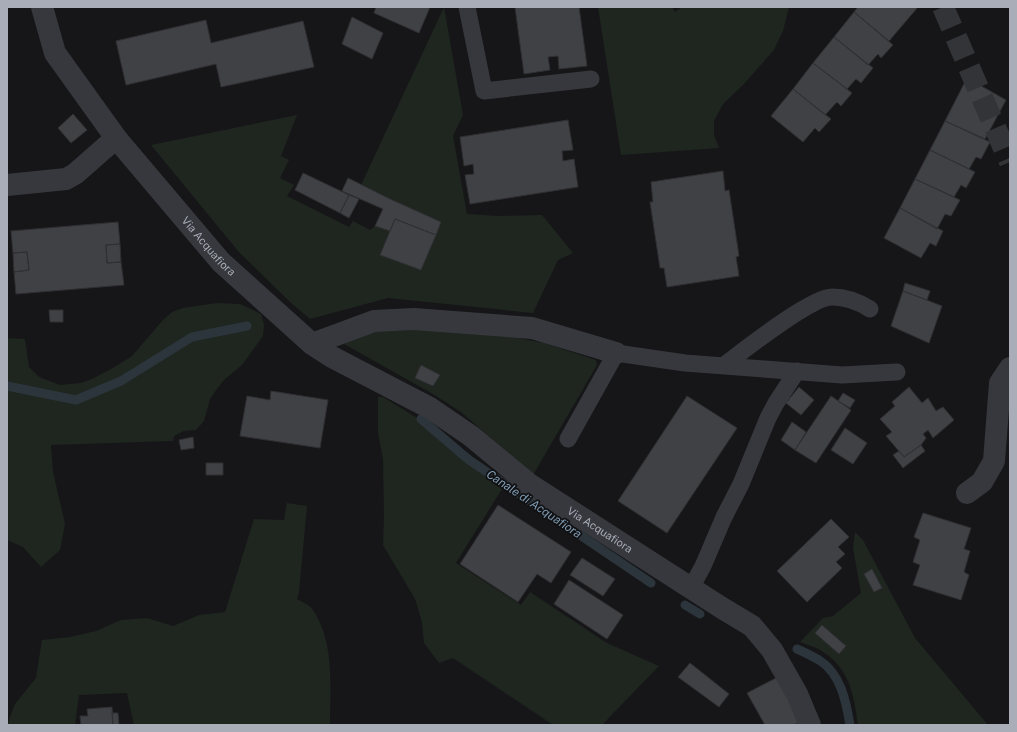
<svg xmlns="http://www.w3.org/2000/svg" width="1017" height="732" viewBox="0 0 1017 732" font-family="'Public Sans',sans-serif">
  <rect width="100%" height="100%" fill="#161618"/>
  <path fill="#1e261f" d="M444 7 463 115 453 136 467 214 498 216 542 215 573 253 558 260 533 313 388 298 310 319 289 301 238 251 151 145 297 115 281 156 289 160 280 178 294 185 287 196 349 227 353 221 370 230 375 226 390 231 380 255 421 270 441 222 388 198 361 185Z
    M598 7H672L675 12 682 7H789L783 31 774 50 743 85 723 104 714 121V135L719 148 621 155Z
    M217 303 240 304 261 314 264 325 263 336 242 365 224 380 217 389 210 399 204 421 196 430 184 431 174 436 173 441 51 445 53 472 65 524 60 550 41 567 23 547 7 540V338L25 339 29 367 39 377 60 385 81 383 92 379 113 368 132 356 163 320 172 312 183 308Z
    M446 329 490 333 544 343 596 360 597 365 533 475 461 412 433 394 344 344 356 336 380 331Z
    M378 397H383L430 426 507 481 456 563 521 605 530 592 607 643 659 666 602 725H553L453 658 439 663 424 643 422 622 415 599 383 545 384 517 383 459 378 433Z
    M287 503 307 506 299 592 297 599C302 602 310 605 313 610 335 643 330 687 330 725H134L127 693 79 695 75 725H7L15 704 36 678 42 640 70 637 96 631 121 620 147 618 173 626 199 615 225 612 254 519 284 520Z
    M855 532 863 540 915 638 988 725H858C854 696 850 669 823 652 817 647 808 645 800 642L823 618 833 616 861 593 853 548Z"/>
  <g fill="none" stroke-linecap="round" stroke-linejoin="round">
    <path stroke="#2c353c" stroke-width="9" d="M7 386 76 400 121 381 192 337 247 326
      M421 419 469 460 651 583
      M685 605 700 614
      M797 649C804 652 812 656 819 660 841 674 846 701 850 725"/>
  </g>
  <path fill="#404145" stroke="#303034" d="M376 7H430L419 33 374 13Z
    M515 7H579L587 66 559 69 558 56 548 57 550 70 524 74Z
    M858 7H918L889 41 854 12Z
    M854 12 893 45 881 58 878 54 868 65 834 37Z
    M352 17 383 33 372 59 342 44Z
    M206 20 211 43 303 21 314 67 221 87 216 64 126 85 116 41Z
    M834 37 873 68 861 83 856 79 847 89 813 63Z
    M813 63 852 93 841 106 837 102 825 115 793 89Z
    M967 78 1006 100 985 139 945 121Z
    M793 89 831 119 819 132 815 128 803 142 771 116Z
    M73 114 87 130 71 143 58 128Z
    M568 120 573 150 562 151 563 161 574 159 578 187 470 204 465 175 474 174 473 164 464 166 460 137Z
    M945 121 990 142 981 159 976 157 969 169 930 150Z
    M930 150 975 172 966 188 961 185 954 197 915 179Z
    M723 171 725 191 729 190 739 256 736 257 739 276 667 287 664 268H660L650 202H653L651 182Z
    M303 173 349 195 340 213 295 190Z
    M348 178 388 198 441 222 436 235 395 219 390 231 375 226 383 209 342 191Z
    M915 179 960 200 951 216 945 214 937 229 900 208Z
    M349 195 359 199 349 218 340 213Z
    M900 208 943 231 936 246 930 243 921 258 884 238Z
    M395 219 436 235 421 270 380 255Z
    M118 222 120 244 106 245 107 263 121 262 124 285 16 294 14 272 29 270 27 252 13 253 11 231Z
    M120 244 121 262 107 263 106 245Z
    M27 252 29 270 14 272 13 253Z
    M905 283 930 291 927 300 903 291Z
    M903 291 942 306 929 343 891 326Z
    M49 310H63V322H50Z
    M421 365 440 375 433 386 415 378Z
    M799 387 814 400 801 415 786 403Z
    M909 387 922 403 928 398 936 411 943 407 954 420 933 438 928 430 923 434 926 438 921 445 904 457 886 436 892 432 880 419 895 406 892 402Z
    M271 391 328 400 320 448 240 436 247 396 270 400Z
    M843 393 855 400 850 408 838 401Z
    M687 396 737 428 667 533 618 501Z
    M831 396 851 410 816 463 795 450Z
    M792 422 806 432 795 450 781 440Z
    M845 428 867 443 853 464 831 450Z
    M193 437 194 448 181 450 179 440Z
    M921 445 925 451 903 468 893 455 899 451 904 457Z
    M206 463H223V475H206Z
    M498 505 571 552 551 583 537 574 518 602 460 564Z
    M923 513 971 528 964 549 970 551 964 572 969 575 961 600 913 585 920 565 913 562 920 540 914 537Z
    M831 519 849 537 838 547 845 554 836 562 842 568 807 602 777 571Z
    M582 558 615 579 603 596 570 575Z
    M872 569 882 588 874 592 864 574Z
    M569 580 623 615 607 639 554 604Z
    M822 625 846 646 839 654 815 633Z
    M690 663 729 694 719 707 678 677Z
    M776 678 801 721 794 725H765L747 693Z
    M112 707 113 725H81L80 716H88L87 709Z
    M112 713H118L119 725H113Z"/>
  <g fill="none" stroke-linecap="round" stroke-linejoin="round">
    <path stroke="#333438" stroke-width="22" stroke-dasharray="22 11" stroke-linecap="butt" d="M943 7 1010 162"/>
    <path stroke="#37383d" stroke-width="17" d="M467 7 484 91 591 79
      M723 366C743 351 811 297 832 297 846 297 859 302 870 309
      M568 439 616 353 685 363 842 375 897 372
      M691 588 703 566 724 517 741 484 768 418 776 403 797 371"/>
    <g stroke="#37383d" stroke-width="22">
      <path id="s1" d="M42 7 55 53 116 138 221 262 312 344 332 357 430 408 471 436 529 484 722 608 752 626 772 650 797 694 810 725"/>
      <path d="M7 185 66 179 75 174 116 138"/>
      <path d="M312 344 374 321 414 319 532 328 616 353"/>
      <path d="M967 493 982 482 994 461 1000 383 1010 368"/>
    </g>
  </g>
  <g text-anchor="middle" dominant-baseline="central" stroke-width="3.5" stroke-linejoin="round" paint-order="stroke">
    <g font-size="11" fill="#a8adb8" stroke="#111113">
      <text stroke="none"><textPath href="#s1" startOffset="295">Via Acquafiora</textPath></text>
      <text stroke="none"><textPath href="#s1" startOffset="781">Via Acquafiora</textPath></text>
    </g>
    <g font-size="12" font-style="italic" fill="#7f9bb3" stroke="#111113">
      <text transform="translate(534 504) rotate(34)">Canale di Acquafiora</text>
    </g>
  </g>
  <rect width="1017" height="732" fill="none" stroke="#a8adb8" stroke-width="16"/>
</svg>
